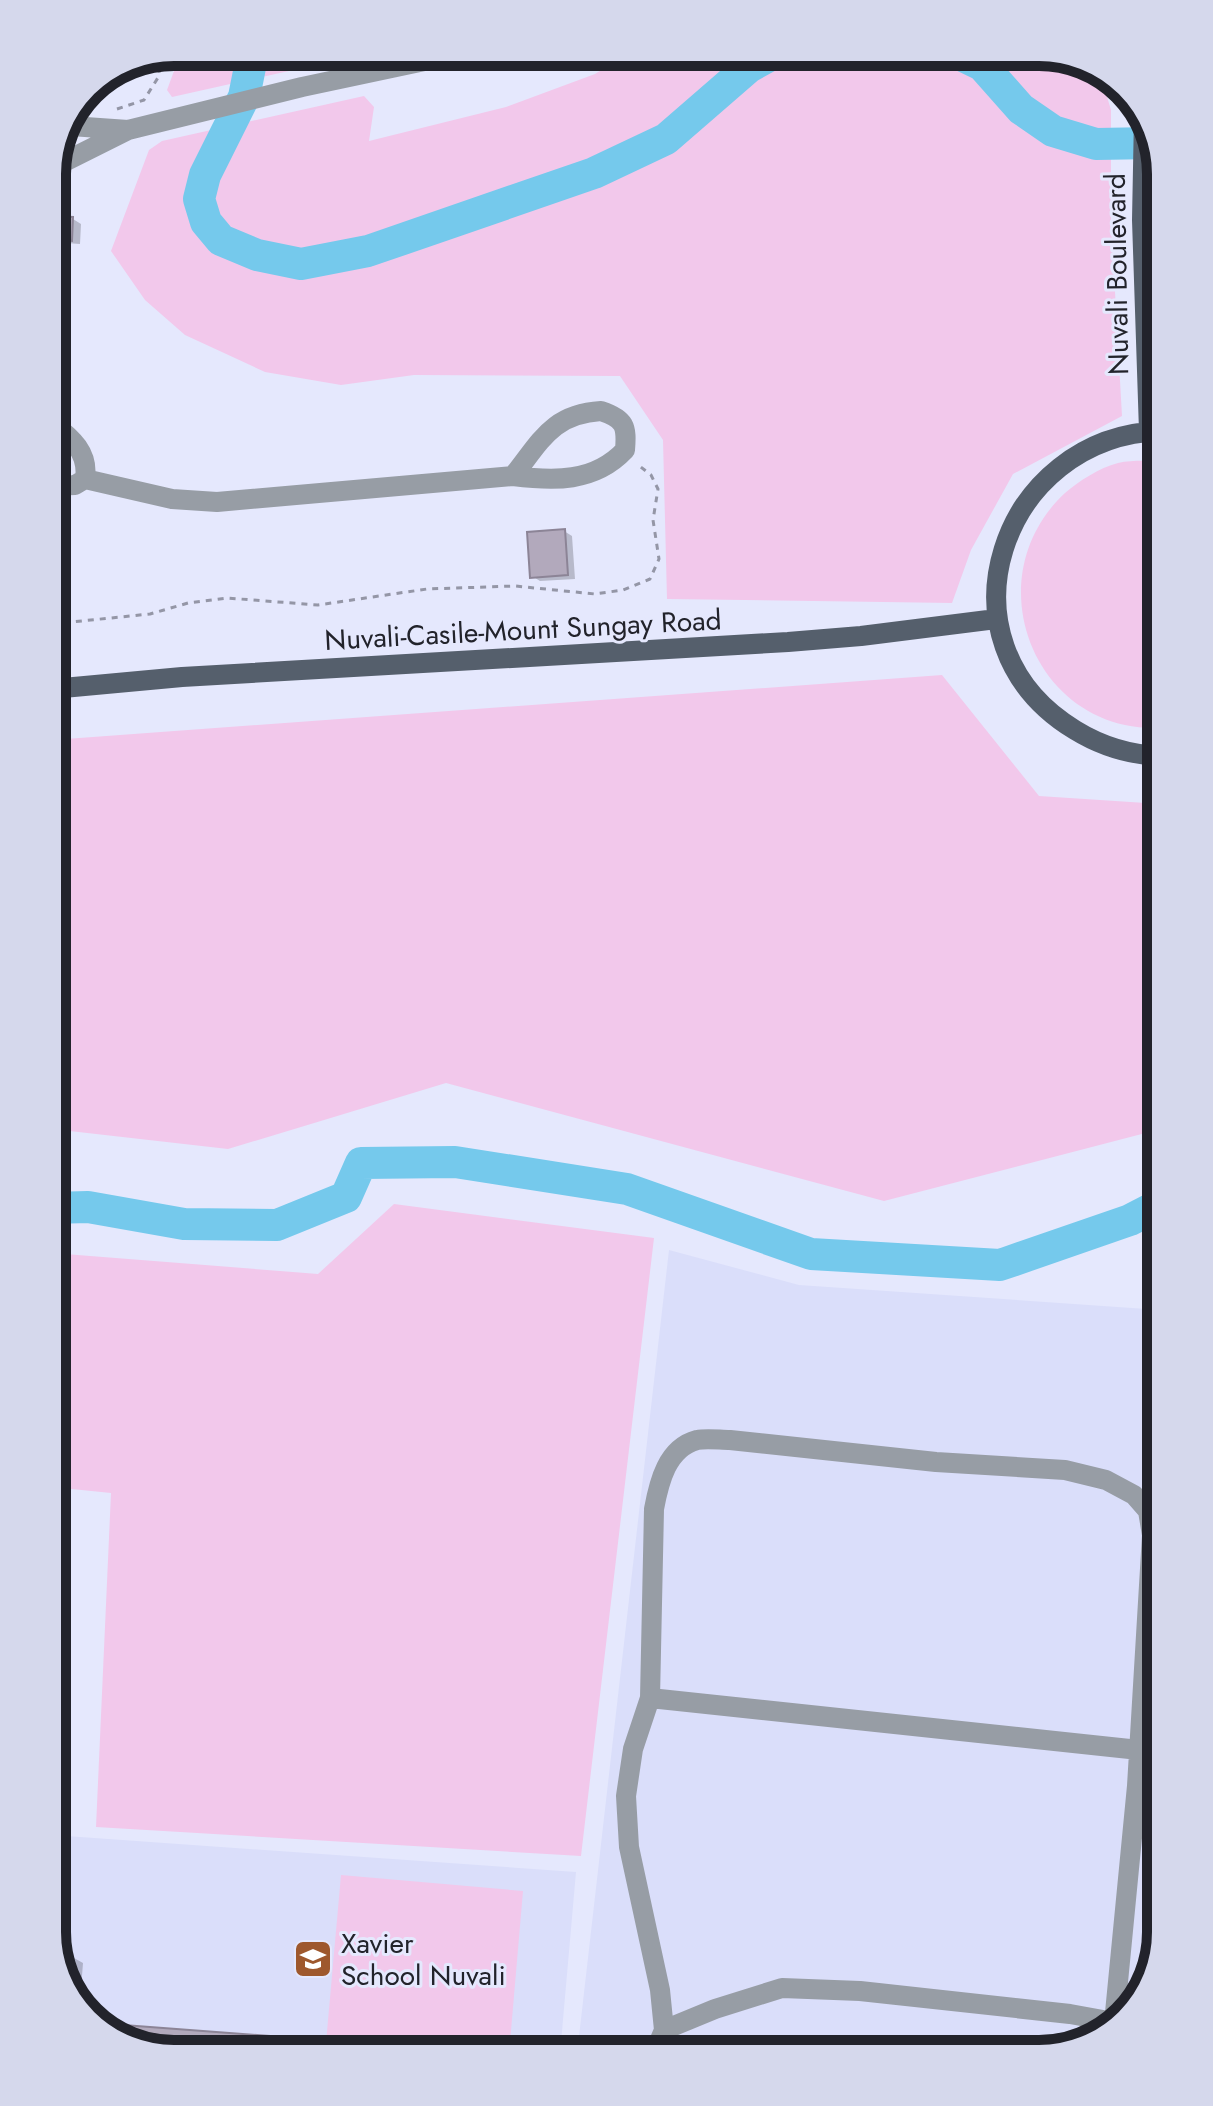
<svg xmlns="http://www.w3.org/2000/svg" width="1213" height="2106" viewBox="0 0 1213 2106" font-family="Jost,sans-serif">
  <rect width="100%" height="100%" fill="#e5e8fd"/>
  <path fill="#dadefa" d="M669 1250 799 1285 1161 1310V1932L1141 1999 1092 2042 1039 2054H577Z
    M52 1835 576 1872 560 2054H167L107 2034 64 1985 52 1932Z"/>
  <path fill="#f2c8eb" d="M181 52H362L298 69 172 97 167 90Z
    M630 52H1047L1099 70 1111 110V221L1122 416 1013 474 971 550 952 603 667 599 663 440 620 376 414 375 341 385 265 372 185 335 145 300 111 251 149 150 162 141 364 96 374 107 369 141 506 107 595 74Z
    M1161 461V728C1035 734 973 579 1065 493 1079 481 1099 468 1118 463 1131 460 1147 461 1161 461Z
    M942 675 1039 796 1161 804V1129L884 1201 446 1083 228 1149 52 1129V740Z
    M394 1204 654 1238 581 1856 96 1827 111 1493 52 1487V1253L318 1274Z
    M341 1875 523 1891 509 2054H325Z"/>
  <path fill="#0003" d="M52 218 73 219 81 224 80 244 52 242Z
    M564 531 572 536 575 579 540 581 532 576Z
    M56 1948 83 1963 81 1989 70 1988V1992L64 1985Z
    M99 2025 309 2041 312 2043 311 2054H167L107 2034Z"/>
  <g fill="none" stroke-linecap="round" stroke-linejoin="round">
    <path stroke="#75c9ec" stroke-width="32" d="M253 52 244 97 205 175 199 199 206 222 221 240 257 255 301 264 368 251 594 173 666 139 749 67 776 52
      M955 52 982 65 1021 109 1053 131 1096 144 1154 143
      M52 1208 88 1207 184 1224 277 1225 346 1197 361 1163 455 1162 627 1189 811 1254 1000 1265 1130 1220 1161 1204"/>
  </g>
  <path fill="#b2a9bc" stroke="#8c8496" stroke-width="2" d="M52 216 73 217 72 241 52 239Z
    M565 529 568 575 530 578 527 532Z
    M97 2023 309 2039 308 2054H167L107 2034Z"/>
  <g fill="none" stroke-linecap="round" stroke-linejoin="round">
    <path stroke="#9496a6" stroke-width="3" stroke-dasharray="6 6" stroke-linecap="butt" d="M117 109 144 100 159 76 160 58
      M52 624 150 614 188 603 227 598 318 605 427 589 515 586 595 594 623 590 650 579 659 559 653 520 658 489 651 475 637 464"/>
    <path stroke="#979da5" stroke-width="20" d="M71 126 128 130
      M52 168 128 130 302 87 467 52
      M601 411C625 419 627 426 625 450 594 483 553 481 513 476 541 441 552 414 601 411Z
      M52 423C72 438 89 453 85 479
      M52 486 75 485 85 479 172 499 217 502 513 476
      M650 1698 1139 1750
      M664 2030 715 2009 782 1988 860 1991 1070 2014 1114 2022
      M654 2054 664 2030 660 1990 629 1847 626 1796 633 1749 650 1698 654 1509C659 1482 667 1448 697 1440 707 1438 720 1440 730 1440L936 1462 1065 1470 1106 1480 1134 1495 1148 1511 1152 1535 1137 1786 1114 2023"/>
    <path stroke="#555f6c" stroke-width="20" d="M1144 116 1142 220 1149 431
      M52 689 182 677 788 642 861 636 996 619
      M1161 756C1130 755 1101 746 1075 730 930 642 1001 436 1161 431"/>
  </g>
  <defs>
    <g id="school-square" transform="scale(2)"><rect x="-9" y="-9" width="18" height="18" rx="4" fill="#9e582d" stroke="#e5e8fd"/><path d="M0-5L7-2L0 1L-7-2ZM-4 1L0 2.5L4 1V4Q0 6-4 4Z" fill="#fff"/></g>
  </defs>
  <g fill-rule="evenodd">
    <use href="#school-square" x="313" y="1959"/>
  </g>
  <g text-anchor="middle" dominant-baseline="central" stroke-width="6" stroke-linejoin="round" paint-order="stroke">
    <g font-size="28" fill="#22232b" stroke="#e5e8fd">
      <text transform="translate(1117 274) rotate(-91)">Nuvali Boulevard</text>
      <text transform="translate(523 630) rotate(-3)">Nuvali-Casile-Mount Sungay Road</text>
    </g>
    <g font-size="28" fill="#22232b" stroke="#e5e8fd" text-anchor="start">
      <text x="341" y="1943">Xavier<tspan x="341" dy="32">School Nuvali</tspan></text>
    </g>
  </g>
  <path d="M0 0H1213V2106H0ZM174 66H1039A108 108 0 0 1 1147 174V1932A108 108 0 0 1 1039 2040H174A108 108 0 0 1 66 1932V174A108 108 0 0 1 174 66Z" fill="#d5d8ec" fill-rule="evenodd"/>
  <path fill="none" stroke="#22232b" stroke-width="10" d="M174 66H1039A108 108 0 0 1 1147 174V1932A108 108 0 0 1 1039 2040H174A108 108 0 0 1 66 1932V174A108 108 0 0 1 174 66Z"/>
</svg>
